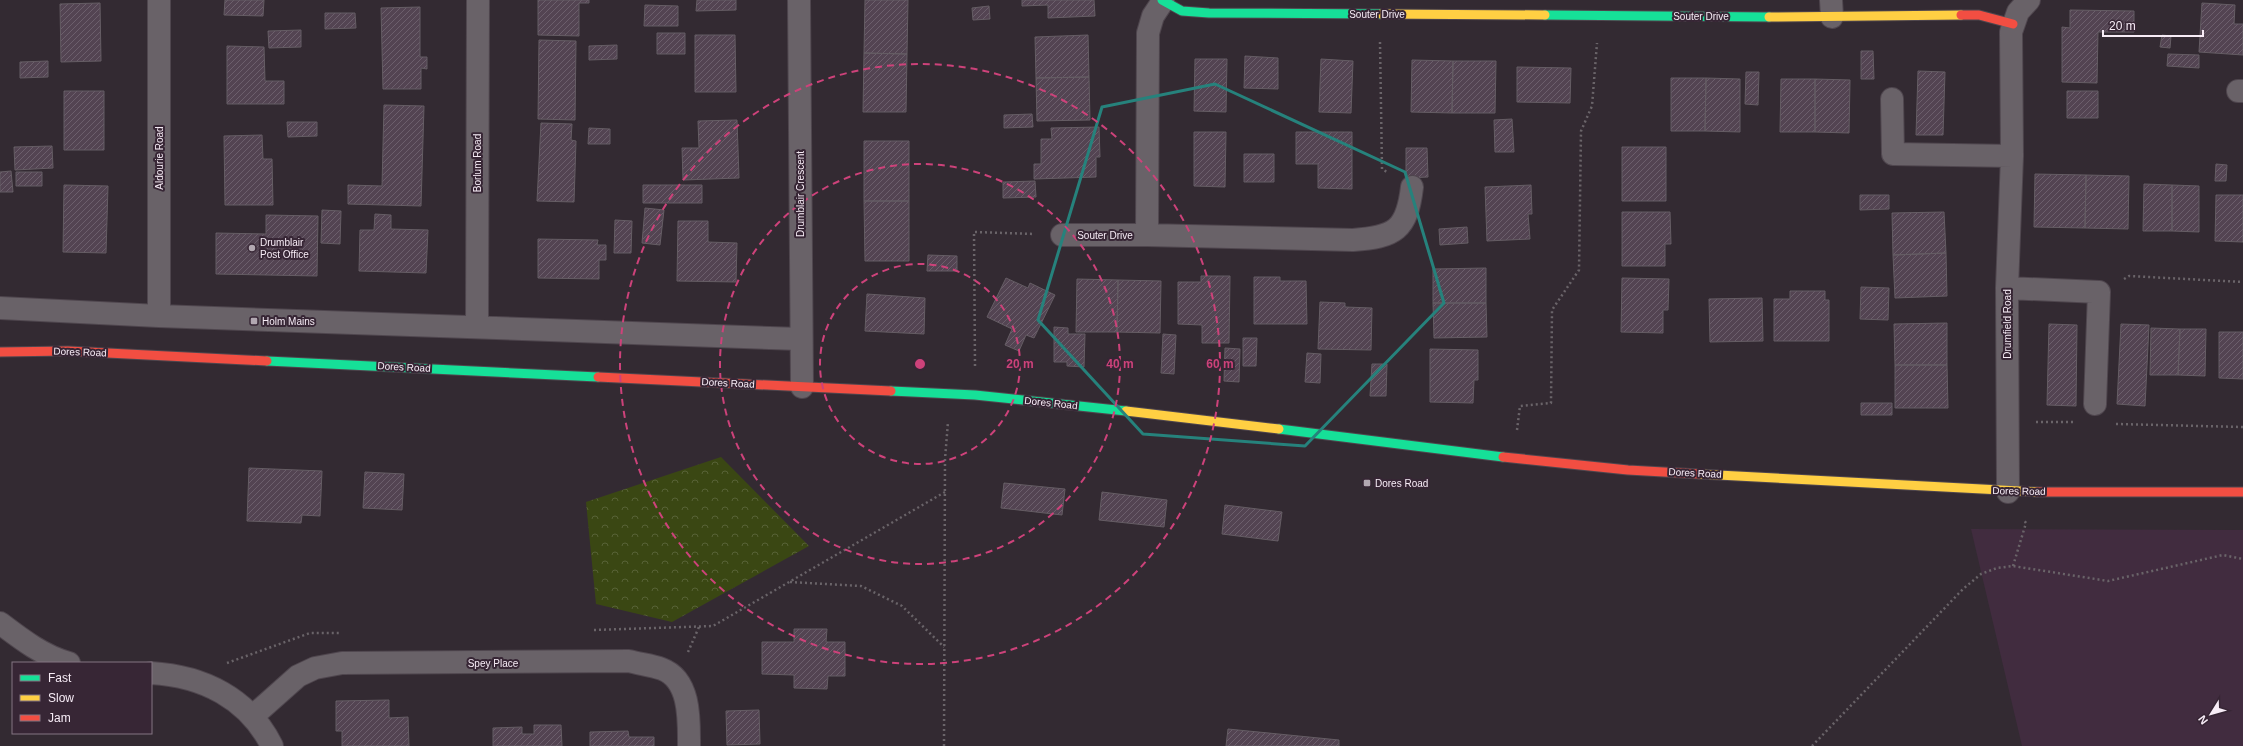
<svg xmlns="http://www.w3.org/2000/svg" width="2243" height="746" viewBox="0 0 2243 746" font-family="Arial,sans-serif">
  <defs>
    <pattern id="forest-crowns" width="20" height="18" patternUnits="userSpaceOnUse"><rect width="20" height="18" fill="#3a4713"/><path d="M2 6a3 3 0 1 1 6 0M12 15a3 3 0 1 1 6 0" fill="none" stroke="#576236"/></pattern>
    <pattern id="building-hatch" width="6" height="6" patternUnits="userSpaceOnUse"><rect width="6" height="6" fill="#534452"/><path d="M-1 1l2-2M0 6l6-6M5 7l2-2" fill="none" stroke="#6c5f6c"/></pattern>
  </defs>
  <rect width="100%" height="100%" fill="#332a32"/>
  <path fill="#412c3f" d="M1971 529 2243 530V746H2022Z"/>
  <path fill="url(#forest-crowns)" d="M721 457 809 546 672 622 596 604 586 502Z"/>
  <path fill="url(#building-hatch)" stroke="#655d64" d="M225 0H264L263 16 224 15Z
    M538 0H589V3H579V36L538 35Z
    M697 0H736V10L696 11Z
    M865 0H908L907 54 864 53Z
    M1022 0H1094L1095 16 1048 18V5L1022 6Z
    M100 3 101 61 61 62 60 4Z
    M2202 3 2235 5 2234 24H2243V55L2199 52Z
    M645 5 678 6V26H644Z
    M989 6 990 19 973 20 972 8Z
    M420 7V57H427V69L421 68V89H383L381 8Z
    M2070 10 2134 11V32H2098L2097 83 2062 82V27L2070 28Z
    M325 13H355L356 28 325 29Z
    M301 30V47L269 48 268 31Z
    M657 33H685V54H657Z
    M695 35H735L736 92H695Z
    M1088 35 1089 77 1036 78 1035 37Z
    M2162 35 2171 36 2170 48 2160 47Z
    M539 40 576 41 575 120 538 119Z
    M617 45V59L589 60V46Z
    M227 46 264 47 265 81H284V104H227Z
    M1861 51H1873L1874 79H1861Z
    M864 53 907 54 906 112H863Z
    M2168 54 2199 55V68L2167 66Z
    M1245 56 1278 58V89L1244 88Z
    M1195 59H1227L1226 112 1194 111Z
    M1321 59 1353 61 1351 113 1319 112Z
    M1412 60 1453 61 1452 113 1411 112Z
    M48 61V77L20 78V62Z
    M1453 61H1496L1495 113H1452Z
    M1517 67 1571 68 1570 103 1517 102Z
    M1918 71 1945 72 1943 135H1916Z
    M1746 72H1759L1758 105 1745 104Z
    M1089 77 1090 120 1037 121 1036 78Z
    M1671 78H1706L1705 131H1671Z
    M1706 78 1740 79V132L1705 131Z
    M1781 79H1815V132H1780Z
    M1815 79 1850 80 1849 133 1815 132Z
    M64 91H104V150H64Z
    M2067 91H2098V118H2067Z
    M384 105 424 106 421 206 348 204V185L382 186Z
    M1032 114 1033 127 1004 128V115Z
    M1512 119 1514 152H1495L1494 120Z
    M737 120 739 178 683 180 682 148H699L698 121Z
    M287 122H317V136L288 137Z
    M541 123 572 124 571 140 576 141 574 202 537 201Z
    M1099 127 1100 157H1096V177L1034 179V164H1041V139H1052L1051 128Z
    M589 128 610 129V144H588Z
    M1194 132H1226L1225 187 1194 186Z
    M1296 132H1352V189L1318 188V164H1296Z
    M262 135 263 159H272L273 205H225L224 136Z
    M864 141H909V201H864Z
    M52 146 53 168 15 170 14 147Z
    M1622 147H1666V201H1622Z
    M1406 148H1427L1428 177 1406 178Z
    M1244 154H1274V182H1244Z
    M2216 164 2227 165 2226 181H2215Z
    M11 171 13 192H0V172Z
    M16 172H42V186H16Z
    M2035 174 2086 175 2085 228 2034 227Z
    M2086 175 2129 176 2128 229 2085 228Z
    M1035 181 1036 197 1003 198V182Z
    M2144 184 2172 185V231H2143Z
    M64 185 108 186 106 253 63 252Z
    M643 185H702V203H643Z
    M1531 185 1532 214H1528L1530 239 1487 241 1485 187Z
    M2172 185 2199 186V232L2172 231Z
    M1860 195H1889V209L1860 210Z
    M2216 195H2243V242L2215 241Z
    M864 201H909V261H865Z
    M645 208 664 210 660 245 642 243Z
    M322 210 341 211 340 244 321 243Z
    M1622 212H1670L1671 244H1665V266H1622Z
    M1944 212 1946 253 1893 255 1892 213Z
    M375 214 391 215V229L428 230 426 273 359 271 360 230H374Z
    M266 215 318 216 317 276 216 274V233L266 234Z
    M615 220 632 221 631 253H614Z
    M678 221H708V242L737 243 736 282 677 281Z
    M1467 227 1468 243 1440 245 1439 229Z
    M538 239 598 240 597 245H606V260H599V279L538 278Z
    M1946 253 1947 296 1895 298 1893 255Z
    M928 255 957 256V271H927Z
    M1486 268V303H1433V269Z
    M1201 276H1230L1229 343H1202V325L1178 324V282H1201Z
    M1254 277H1280V281H1306L1307 324H1254Z
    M1006 278 1028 288 1030 283 1055 295 1034 338 1026 335 1019 351 1005 345 1012 329 987 317Z
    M1622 278 1669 279 1668 310H1663V333L1621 332Z
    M1077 279 1118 280 1117 332H1076Z
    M1118 280 1161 281 1160 333 1117 332Z
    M1861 287 1889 288 1888 320 1860 319Z
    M1790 291H1825V300H1829V341H1774V299H1790Z
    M867 294 925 298 924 334 865 331Z
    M1762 298 1763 341 1710 342 1709 299Z
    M1320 302 1345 303V307L1372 308 1371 350 1318 349Z
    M1433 303H1486L1487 337 1434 338Z
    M1947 323V365H1895L1894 324Z
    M2049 324 2077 325 2076 406 2047 405Z
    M2121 324 2149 325 2145 406 2117 404Z
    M1054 327 1068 328V334H1085L1084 367 1067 366V362H1054Z
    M2151 328 2180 329 2178 375H2150Z
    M2180 329H2206L2205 376 2178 375Z
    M2219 332H2243V379L2219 378Z
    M1163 334 1176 335 1174 374 1161 373Z
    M1243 338H1257L1256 366H1243Z
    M1225 348 1240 349 1239 382 1224 381Z
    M1430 349 1478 350V380H1474L1473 403 1430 402Z
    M1307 353 1321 354 1320 383 1305 382Z
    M1372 364H1387L1386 396H1370Z
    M1895 365H1947L1948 408H1895Z
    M1861 403H1892V415H1861Z
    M249 468 322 471 320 516 302 515 301 523 247 521Z
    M365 472 404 474 402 510 363 508Z
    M1004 483 1065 489 1062 515 1001 508Z
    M1102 492 1167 500 1164 527 1099 520Z
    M1225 505 1282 512 1278 541 1222 534Z
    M794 629H827L826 642H845V676H828L827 689 794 688V675L762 674V642H794Z
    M389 700V718L408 717 409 746H342V731H336V701Z
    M759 710 760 744 727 745 726 711Z
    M534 725H561L562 746H493V728L522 727V734H534Z
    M1228 729 1339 740V746H1226Z
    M628 731 629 737H654V746H590V732Z"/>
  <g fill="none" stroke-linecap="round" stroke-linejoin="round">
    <g stroke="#4f464e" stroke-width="24">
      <path id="street" d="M799 0 802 387
        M1831 0 1832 17
        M2238 91H2243
        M1892 99 1893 154 2012 156
        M1062 235H1147L1353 240C1395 237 1407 230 1412 187
        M1147 235 1148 33 1153 16 1163 1
        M2007 288 2099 292 2095 404
        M0 308 159 316 800 339
        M159 316V0
        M477 326 478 0
        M2008 492 2007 288 2012 156 2011 32 2018 12 2029 0
        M0 623C21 639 43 656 69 663
        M151 673C203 676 248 698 272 746
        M253 716 298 676 315 668 342 663 629 661C639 664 651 665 662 669 691 680 689 721 689 746"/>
    </g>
    <g stroke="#4f464e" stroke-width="11">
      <path id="fast" d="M1162 0 1182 11 1209 13 1381 14
        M1545 15 1769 17
        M267 361 598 377
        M891 391 975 395 1126 411
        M1279 429 1503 457"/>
    </g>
    <g stroke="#4f464e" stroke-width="11">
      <path id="slow" d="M1381 14 1545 15
        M1769 17 1961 15
        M1126 411 1279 429
        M1699 474 2037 492"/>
    </g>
    <g stroke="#4f464e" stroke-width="11">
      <path id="jam" d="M1961 15H1979L2013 24
        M0 352 68 351 267 361
        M598 377 891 391
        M1503 457 1628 470 1699 474
        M2037 492H2243"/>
    </g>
    <path stroke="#6a6469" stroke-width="2.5" stroke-dasharray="2 3" stroke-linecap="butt" d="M1380 42 1382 169 1387 172
      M2124 279 2129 276 2243 282
      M975 366 974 232 1034 234
      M2036 422H2073
      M2116 424 2243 427
      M1517 430 1520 406 1551 403 1552 310 1579 270 1581 131 1592 106 1597 43
      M2013 566 2026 523 2024 520
      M790 582 861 586 902 606 944 647
      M594 630 713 626 945 492
      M688 652 699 627
      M227 663 310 633H339
      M944 746 945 459 948 422
      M1812 746 1963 589 1981 574 1997 568 2013 566 2108 581 2223 555 2243 559"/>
    <use href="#street" stroke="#696268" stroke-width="22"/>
    <use href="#fast" stroke="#16e098" stroke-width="9"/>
    <use href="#slow" stroke="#ffcf43" stroke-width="9"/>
    <use href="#jam" stroke="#f24e42" stroke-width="9"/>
  </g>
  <path fill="none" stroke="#26827c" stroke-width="3" stroke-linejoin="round" d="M1215 84 1405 172 1444 303 1305 446 1143 434 1038 320 1102 107Z"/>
  <g fill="none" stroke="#cd427a" stroke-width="2" stroke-dasharray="7 5">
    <circle cx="920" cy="364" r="100"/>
    <circle cx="920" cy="364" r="200"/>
    <circle cx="920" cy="364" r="300"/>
  </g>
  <g fill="#b2a8b1" stroke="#372635" stroke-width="1.5">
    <circle cx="252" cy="248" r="4"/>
    <rect x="250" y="317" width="8" height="8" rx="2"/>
    <rect x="1363" y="479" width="8" height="8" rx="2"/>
  </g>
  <g text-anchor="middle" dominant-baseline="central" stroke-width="4" stroke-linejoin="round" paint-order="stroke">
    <g font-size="10" fill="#f7ecf6" stroke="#372635">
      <text x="1377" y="14">Souter Drive</text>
      <text x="1701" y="16">Souter Drive</text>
      <text transform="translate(159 158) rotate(-90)">Aldourie Road</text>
      <text transform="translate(477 163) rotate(-90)">Borlum Road</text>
      <text transform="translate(800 194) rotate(-90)">Drumblair Crescent</text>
      <text x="1105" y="235">Souter Drive</text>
      <text transform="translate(2007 324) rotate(-90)">Drumfield Road</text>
      <text transform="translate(80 352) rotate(2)">Dores Road</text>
      <text transform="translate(404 367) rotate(3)">Dores Road</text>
      <text transform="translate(728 383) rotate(3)">Dores Road</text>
      <text transform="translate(1051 403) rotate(6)">Dores Road</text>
      <text transform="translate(1695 473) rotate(3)">Dores Road</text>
      <text transform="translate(2019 491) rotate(1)">Dores Road</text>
      <text x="493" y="663">Spey Place</text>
    </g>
    <g font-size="10" fill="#f7ecf6" stroke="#372635" text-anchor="start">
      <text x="260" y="242">Drumblair<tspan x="260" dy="12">Post Office</tspan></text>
      <text x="262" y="321">Holm Mains</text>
      <text x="1375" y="483">Dores Road</text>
    </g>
  </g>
  <circle cx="920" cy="364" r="6" fill="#cd427a" stroke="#372635" stroke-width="2"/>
  <g font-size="12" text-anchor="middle" font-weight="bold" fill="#cd427a" stroke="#372635" stroke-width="4" stroke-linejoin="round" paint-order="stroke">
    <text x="1020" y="368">20 m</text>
    <text x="1120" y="368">40 m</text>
    <text x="1220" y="368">60 m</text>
  </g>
  <rect x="12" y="662" width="140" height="72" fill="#372635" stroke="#847582"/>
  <rect x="20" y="675" width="20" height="6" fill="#16e098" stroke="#847582"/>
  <text x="48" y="682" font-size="12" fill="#f7ecf6">Fast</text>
  <rect x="20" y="695" width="20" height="6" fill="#ffcf43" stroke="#847582"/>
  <text x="48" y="702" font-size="12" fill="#f7ecf6">Slow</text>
  <rect x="20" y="715" width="20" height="6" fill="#f24e42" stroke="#847582"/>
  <text x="48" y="722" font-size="12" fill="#f7ecf6">Jam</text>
  <g transform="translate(2211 714) rotate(233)" stroke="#372635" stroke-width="3" paint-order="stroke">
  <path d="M0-3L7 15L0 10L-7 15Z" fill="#f7ecf6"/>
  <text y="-6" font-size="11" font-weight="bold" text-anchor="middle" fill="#f7ecf6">N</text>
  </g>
  <path d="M2103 30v6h100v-6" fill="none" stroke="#f7ecf6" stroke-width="2"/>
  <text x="2109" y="30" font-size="12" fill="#f7ecf6" stroke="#372635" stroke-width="3" paint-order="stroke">20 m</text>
</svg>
